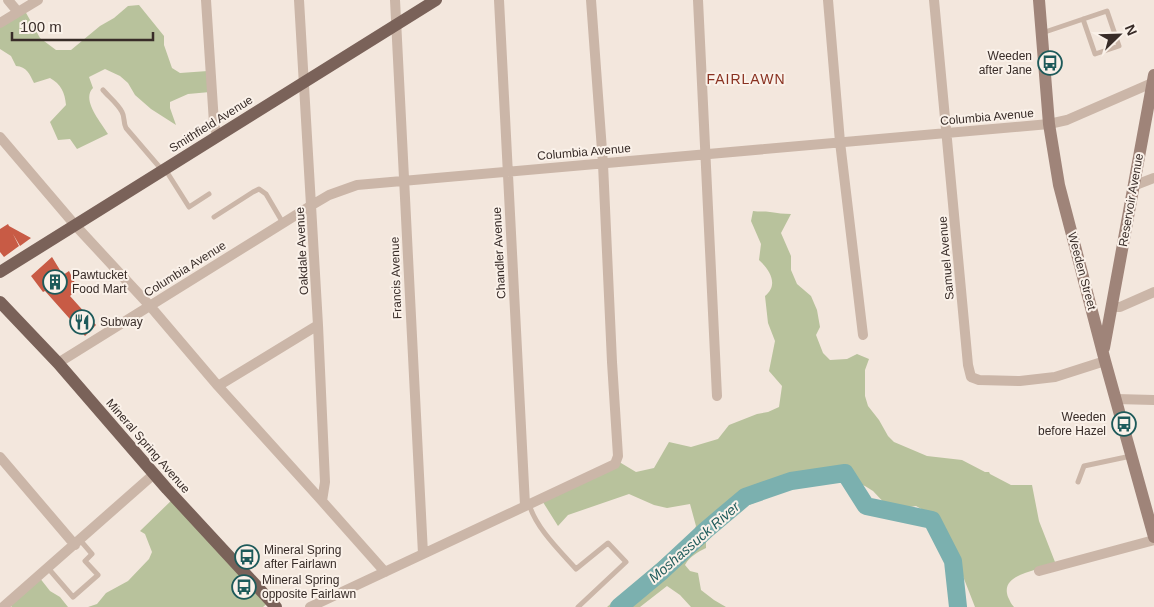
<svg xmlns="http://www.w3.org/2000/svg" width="1154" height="607" viewBox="0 0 1154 607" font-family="Helvetica,sans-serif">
  <rect width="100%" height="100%" fill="#f3e7dd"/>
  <path fill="#b8c29c" d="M139 5 164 36V45L172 68 180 73 208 71 210 92 188 94 170 102V108L176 125 151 109 135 95 128 83 120 76 105 69 89 77 93 88C81 100 101 122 108 134L77 149 70 139 58 140 50 122 66 105C65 93 61 84 50 78L34 83C29 73 27 67 16 66L11 56 0 49V24L25 11 40 38 56 50H71L100 26 114 18 128 6Z
    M753 211C759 212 764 211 770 212 778 213 783 214 791 214L781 233 791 256V270L797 284 811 296 817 310 820 327 816 335 823 353 830 360 847 359 857 354 869 359 865 370V396L868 406 879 420 888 436 894 442 927 456 962 460 985 472H989L990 474 1011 485H1032L1039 521 1055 562C1041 572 999 572 1008 597 1010 601 1011 604 1014 607H975L941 520 916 506 891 510 873 491 865 486 842 478 809 480 732 512 715 528 706 542V548C698 552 690 556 685 565L690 571 698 573 701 590 714 600 726 607H691L680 595 667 586 640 607H607L693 532 696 526 690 504 667 508 654 505 629 494 568 515 558 526 541 499 616 460 636 472 654 468 669 442 691 447 718 439 729 425 757 414 768 412 779 407 782 386 769 371 775 341 768 323 765 296C779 285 770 270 759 260L761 244 751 221Z
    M176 496 270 601 263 607H88L97 604 106 593 128 581 149 559 152 552 145 534 140 531Z
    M39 577 50 591 60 597 68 607H12L9 604Z"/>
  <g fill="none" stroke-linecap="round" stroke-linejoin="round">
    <path stroke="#7bb0af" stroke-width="18" d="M619 607 662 571 706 530 745 497 791 481 845 473 866 506 932 520 953 561 958 607"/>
  </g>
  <path fill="#c85b45" d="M8 224 9 226 31 238 20 246 13 234 19 246 4 257 0 252V229Z
    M52 257 63 275 69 271 78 289 70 296 96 325 85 336 45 291 43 292 31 276Z"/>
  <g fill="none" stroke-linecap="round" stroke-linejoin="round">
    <path stroke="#cbb6a8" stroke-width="5" d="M1042 33 1107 11 1119 46 1095 54 1083 19
      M103 90C109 97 118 104 122 112 125 117 123 122 126 128L162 170
      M165 169 189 207 209 194
      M214 217 253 192 259 189 266 194 283 223
      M1078 482 1084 466 1131 456
      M529 504C536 528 559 550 576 569L608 543 626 562 578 607
      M48 568 73 597 98 575 85 561 92 554 80 540"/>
    <path stroke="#cbb6a8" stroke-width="10" d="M8 0 18 12
      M206 0 214 123 217 136
      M299 0 318 325 325 482 322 501
      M395 0 423 554
      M499 0 525 505
      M698 0 717 396
      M828 0 840 142 863 335
      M934 0 968 365 971 377 979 380 1020 381 1055 377 1105 361
      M0 23 38 0
      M0 137 75 225 150 306 218 386 322 501 385 572
      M1133 186 1154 178
      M1111 307H1120L1154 292
      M58 363 312 205 329 195 357 185 1049 124 1067 120 1152 83
      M218 386 318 325
      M1116 399 1154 400
      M0 457 75 545
      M1039 571 1154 540
      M3 607 154 474
      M310 607 615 464 618 456 612 362 603 164 591 0"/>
    <path stroke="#9f8479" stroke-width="12" d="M1039 0 1049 124 1059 185 1105 361 1154 537
      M1104 348 1154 75"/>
    <path stroke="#7a6259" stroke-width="12" d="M0 272 436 0
      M0 302 58 363 167 489 276 607"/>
  </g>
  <defs>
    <g id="bus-ring" transform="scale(1.25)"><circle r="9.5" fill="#faf1e9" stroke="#1d5a5a" stroke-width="1.5"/><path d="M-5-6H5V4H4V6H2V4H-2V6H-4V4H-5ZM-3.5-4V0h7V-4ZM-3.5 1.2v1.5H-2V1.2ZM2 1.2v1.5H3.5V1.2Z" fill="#1d5a5a"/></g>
    <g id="building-ring" transform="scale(1.25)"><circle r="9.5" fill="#faf1e9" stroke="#1d5a5a" stroke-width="1.5"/><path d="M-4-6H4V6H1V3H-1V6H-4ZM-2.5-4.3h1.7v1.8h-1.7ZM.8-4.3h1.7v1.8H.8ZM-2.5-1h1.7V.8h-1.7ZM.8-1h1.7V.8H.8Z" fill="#1d5a5a"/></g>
    <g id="restaurant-ring" transform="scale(1.25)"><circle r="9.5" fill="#faf1e9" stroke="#1d5a5a" stroke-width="1.5"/><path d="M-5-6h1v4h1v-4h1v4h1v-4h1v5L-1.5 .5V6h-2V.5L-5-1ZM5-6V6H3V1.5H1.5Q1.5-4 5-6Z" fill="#1d5a5a"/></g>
  </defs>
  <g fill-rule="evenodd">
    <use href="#bus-ring" x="1050" y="63"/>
    <use href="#building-ring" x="55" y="282"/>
    <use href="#restaurant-ring" x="82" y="322"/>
    <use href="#bus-ring" x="1124" y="424"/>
    <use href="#bus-ring" x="247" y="557"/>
    <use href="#bus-ring" x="244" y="587"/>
  </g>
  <g text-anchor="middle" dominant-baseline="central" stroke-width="4" stroke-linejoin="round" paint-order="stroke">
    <g font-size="12" fill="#382c28" stroke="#faf1e9" text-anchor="start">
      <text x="1032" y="56" text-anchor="end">Weeden<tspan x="1032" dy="14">after Jane</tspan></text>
      <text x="72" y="275">Pawtucket<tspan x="72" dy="14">Food Mart</tspan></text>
      <text x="100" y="322">Subway</text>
      <text x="1106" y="417" text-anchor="end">Weeden<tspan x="1106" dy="14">before Hazel</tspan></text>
      <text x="264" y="550">Mineral Spring<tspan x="264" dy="14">after Fairlawn</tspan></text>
      <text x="262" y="580">Mineral Spring<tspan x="262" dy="14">opposite Fairlawn</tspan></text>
    </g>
    <g font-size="12" fill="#382c28" stroke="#faf1e9">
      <text transform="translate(987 117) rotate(-5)">Columbia Avenue</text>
      <text transform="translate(211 124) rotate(-32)">Smithfield Avenue</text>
      <text transform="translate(584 152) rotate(-5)">Columbia Avenue</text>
      <text transform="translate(1131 200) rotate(-80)">Reservoir Avenue</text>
      <text transform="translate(302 251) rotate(-93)">Oakdale Avenue</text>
      <text transform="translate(499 253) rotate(-93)">Chandler Avenue</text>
      <text transform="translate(946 258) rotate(-95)">Samuel Avenue</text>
      <text transform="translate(185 269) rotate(-32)">Columbia Avenue</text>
      <text transform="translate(1082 271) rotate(75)">Weeden Street</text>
      <text transform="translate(396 278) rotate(-92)">Francis Avenue</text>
      <text transform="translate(148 446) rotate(49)">Mineral Spring Avenue</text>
    </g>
    <g font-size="14" letter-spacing="1" fill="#893120" stroke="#faf1e9">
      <text x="746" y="79">FAIRLAWN</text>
    </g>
    <g font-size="14" font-style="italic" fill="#1d5a5a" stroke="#faf1e9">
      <text transform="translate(694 542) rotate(-41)">Moshassuck River</text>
    </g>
  </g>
  <g transform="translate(1119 35) rotate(67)" stroke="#faf1e9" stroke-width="4" paint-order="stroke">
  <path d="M0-4L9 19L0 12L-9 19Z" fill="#382c28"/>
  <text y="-8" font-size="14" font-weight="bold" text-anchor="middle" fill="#382c28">N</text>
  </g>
  <path d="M12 32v8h141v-8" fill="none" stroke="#382c28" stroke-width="2.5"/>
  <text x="20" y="32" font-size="15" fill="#382c28" stroke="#faf1e9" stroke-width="4" paint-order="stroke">100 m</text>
</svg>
